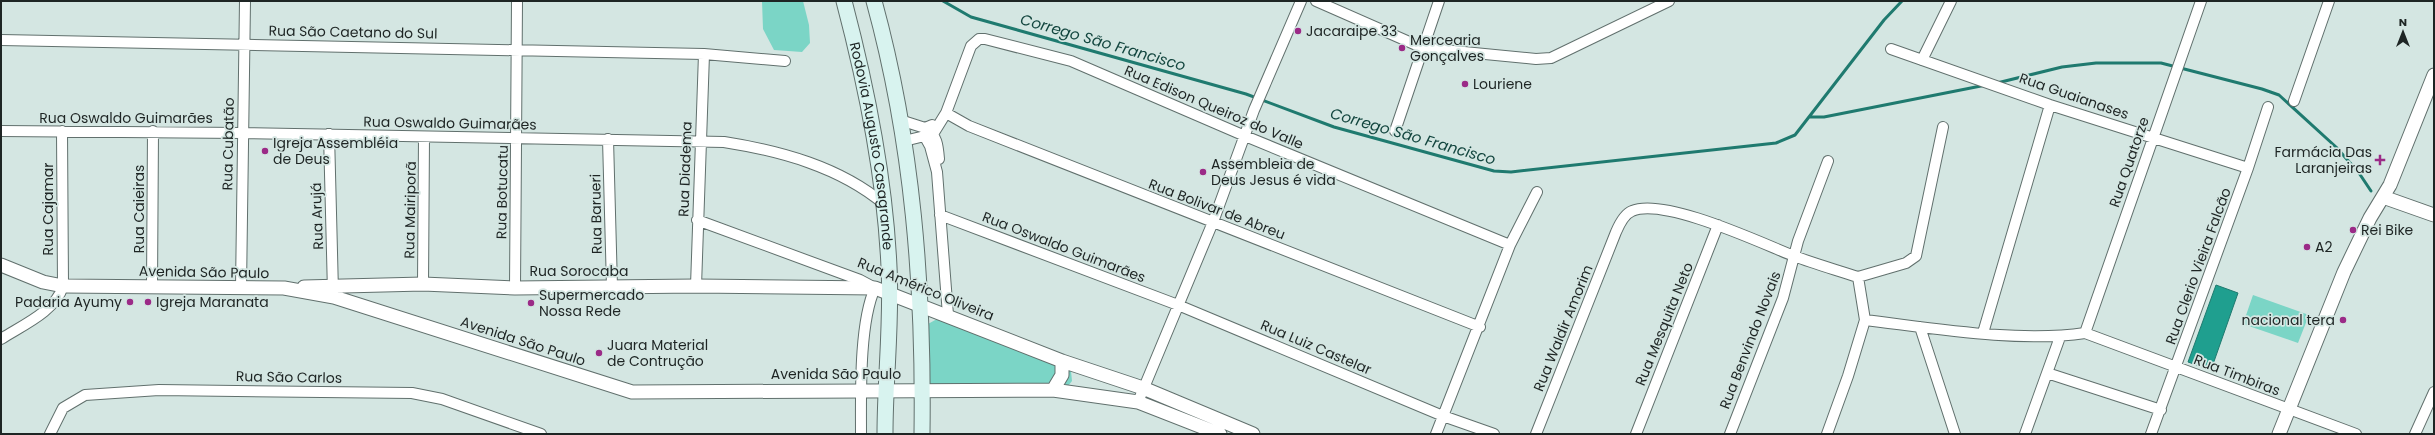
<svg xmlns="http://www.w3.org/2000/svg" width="2435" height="435" viewBox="0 0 2435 435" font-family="Poppins,sans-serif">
  <rect width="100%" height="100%" fill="#d4e6e2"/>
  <path fill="#7bd5c6" d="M762 1H803L809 25 810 43 802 52 774 50 763 29Z
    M2253 295 2309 315 2298 343 2243 324Z
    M937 319 1071 371 1072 381 1068 386H931L929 384 928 324Z"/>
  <path fill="#1f9f8f" stroke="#1f7a6f" d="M2216 285 2238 293 2211 370 2188 362Z"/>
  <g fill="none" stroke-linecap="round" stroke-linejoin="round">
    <path stroke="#1f7a6f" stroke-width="3" d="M943 1 971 17 1246 94 1334 127 1494 171 1511 172 1776 143 1795 135 1884 20 1902 1
      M1997 83 2062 67 2096 63H2161L2262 89 2279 95 2336 147 2359 173 2371 191
      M1809 117H1824L1986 85"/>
    <g stroke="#61706d" stroke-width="12">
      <path id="minor" d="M1316 1 1423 48 1536 59 1551 58 1669 1
        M1 40 704 54 785 61
        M1891 49 2050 105 2248 168
        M1922 60 1951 1
        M2294 101 2329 1
        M946 113 969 126 1480 327
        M900 120 925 128 932 125
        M925 128C937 134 938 146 939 159
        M1 131 242 133 724 142C781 151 840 167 884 204
        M1395 131 1439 1
        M329 134 333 292
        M925 137 930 146 937 172 948 315
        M608 139 612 287
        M904 141 933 134 946 113 971 46 979 39H985L1071 61 1245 136 1510 245
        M940 215 1178 305 1443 416 1494 434
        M697 220 860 280 875 288C859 323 861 395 861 434
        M1858 277 1906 263 1916 256 1943 127
        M423 284 424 137
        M696 286 704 54
        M152 287 153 131
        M241 288 245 1
        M515 288 517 1
        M1865 320C1932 328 2019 343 2085 333L2356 434
        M1920 327 1955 434
        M1983 333 2050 105
        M2085 333 2201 1
        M1 339C21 326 56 311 63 286L62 131
        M2047 373 2161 410
        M1138 402 1213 222 1254 110 1301 1
        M50 434 63 408 85 395 159 390 412 393 442 399 541 434
        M1436 434 1510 245 1537 192
        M1536 434 1616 232C1619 225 1624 214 1632 211 1664 197 1761 243 1794 256 1815 264 1837 270 1858 277L1865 320 1848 376 1827 434
        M1636 434 1718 225
        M1730 434 1783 298 1798 241 1828 161
        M2025 434 2060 337
        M2151 434 2248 168 2268 107
        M2415 434 2434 392"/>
    </g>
    <g stroke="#61706d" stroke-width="15">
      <path id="tertiary" d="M2383 197 2434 215
        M1 265 43 282 63 286 284 288 334 297 632 392 1053 390 1138 402 1220 434
        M304 287 423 284 515 288 696 286 875 288 1062 361 1143 388 1253 434
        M1053 390 1062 375V361
        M2279 434 2344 272 2370 218 2390 185 2434 75"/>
    </g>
    <g stroke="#61706d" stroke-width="17">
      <g id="secondary">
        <path id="s1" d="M844 1C867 88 885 177 889 267 892 322 885 378 885 434"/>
        <path d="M874 1C913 143 924 287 922 434"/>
      </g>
    </g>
    <use href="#minor" stroke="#fff" stroke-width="10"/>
    <use href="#tertiary" stroke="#fff" stroke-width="13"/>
    <use href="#secondary" stroke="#d8f3ef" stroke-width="15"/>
  </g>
  <g fill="#9b2a87" stroke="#d4e6e2" stroke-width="1.5">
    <circle cx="1298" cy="31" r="4"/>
    <circle cx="1402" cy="48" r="4"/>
    <circle cx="1465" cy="84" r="4"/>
    <circle cx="265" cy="151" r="4"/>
    <path d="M2378 154h4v4h4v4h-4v4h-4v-4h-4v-4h4z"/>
    <circle cx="1203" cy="172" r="4"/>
    <circle cx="2353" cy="230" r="4"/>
    <circle cx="2307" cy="247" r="4"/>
    <circle cx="130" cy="302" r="4"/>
    <circle cx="148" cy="302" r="4"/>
    <circle cx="531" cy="303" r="4"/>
    <circle cx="2343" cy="320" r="4"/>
    <circle cx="599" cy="353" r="4"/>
  </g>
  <g text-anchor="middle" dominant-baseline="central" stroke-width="3.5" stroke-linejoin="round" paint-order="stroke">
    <g font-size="14" fill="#1e2524" stroke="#d4e6e2" text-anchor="start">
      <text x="1306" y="31">Jacaraipe 33</text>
      <text x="1410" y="40">Mercearia<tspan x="1410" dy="16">Gonçalves</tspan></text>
      <text x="1473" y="84">Louriene</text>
      <text x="273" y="143">Igreja Assembléia<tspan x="273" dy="16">de Deus</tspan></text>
      <text x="2372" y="152" text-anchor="end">Farmácia Das<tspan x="2372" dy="16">Laranjeiras</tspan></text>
      <text x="1211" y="164">Assembleia de<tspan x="1211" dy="16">Deus Jesus é vida</tspan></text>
      <text x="2361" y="230">Rei Bike</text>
      <text x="2315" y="247">A2</text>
      <text x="539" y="295">Supermercado<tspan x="539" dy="16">Nossa Rede</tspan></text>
      <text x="122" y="302" text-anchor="end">Padaria Ayumy</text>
      <text x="156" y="302">Igreja Maranata</text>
      <text x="2335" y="320" text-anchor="end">nacional tera</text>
      <text x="607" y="345">Juara Material<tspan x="607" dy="16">de Contrução</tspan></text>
    </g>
    <g font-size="14" fill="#1e2524" stroke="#d4e6e2">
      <text transform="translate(353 32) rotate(1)">Rua São Caetano do Sul</text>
      <text transform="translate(2074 96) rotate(19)">Rua Guaianases</text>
      <text transform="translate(1214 107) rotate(23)">Rua Edison Queiroz do Valle</text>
      <text x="126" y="118">Rua Oswaldo Guimarães</text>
      <text transform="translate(450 123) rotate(1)">Rua Oswaldo Guimarães</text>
      <text transform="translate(228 144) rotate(-89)">Rua Cubatão</text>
      <text stroke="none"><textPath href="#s1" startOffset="148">Rodovia Augusto Casagrande</textPath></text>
      <text transform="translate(2129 162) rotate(-71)">Rua Quatorze</text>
      <text transform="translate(685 169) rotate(-88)">Rua Diadema</text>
      <text transform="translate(502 192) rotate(-89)">Rua Botucatu</text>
      <text transform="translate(48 209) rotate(-90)">Rua Cajamar</text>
      <text transform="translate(139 209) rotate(-90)">Rua Caieiras</text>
      <text transform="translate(1217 209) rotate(21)">Rua Bolivar de Abreu</text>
      <text transform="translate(410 210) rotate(-89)">Rua Mairiporã</text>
      <text transform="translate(596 214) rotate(-91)">Rua Barueri</text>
      <text transform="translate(317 216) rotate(-92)">Rua Arujá</text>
      <text transform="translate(1064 247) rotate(21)">Rua Oswaldo Guimarães</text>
      <text transform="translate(2198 266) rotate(-70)">Rua Clerio Vieira Falcão</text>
      <text x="579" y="271">Rua Sorocaba</text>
      <text transform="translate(204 272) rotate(1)">Avenida São Paulo</text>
      <text transform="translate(926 289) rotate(22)">Rua Américo Oliveira</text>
      <text transform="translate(1664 324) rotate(-68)">Rua Mesquita Neto</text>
      <text transform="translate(1563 328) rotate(-68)">Rua Waldir Amorim</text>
      <text transform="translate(1750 340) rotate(-69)">Rua Benvindo Novais</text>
      <text transform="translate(523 341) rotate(18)">Avenida São Paulo</text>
      <text transform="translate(1316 347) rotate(23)">Rua Luiz Castelar</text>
      <text x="836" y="374">Avenida São Paulo</text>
      <text transform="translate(2237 375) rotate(21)">Rua Timbiras</text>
      <text transform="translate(289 377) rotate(1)">Rua São Carlos</text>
    </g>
    <g font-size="15" font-style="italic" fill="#13463f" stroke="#d4e6e2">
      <text transform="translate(1103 42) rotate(16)">Corrego São Francisco</text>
      <text transform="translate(1413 136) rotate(16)">Corrego São Francisco</text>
    </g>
  </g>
  <rect width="2435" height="435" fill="none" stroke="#1e2524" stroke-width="4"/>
  <g transform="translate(2403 32)" stroke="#d4e6e2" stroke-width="3" paint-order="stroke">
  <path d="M0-3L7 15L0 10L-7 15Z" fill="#1e2524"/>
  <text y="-6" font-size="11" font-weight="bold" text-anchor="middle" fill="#1e2524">N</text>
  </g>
</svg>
